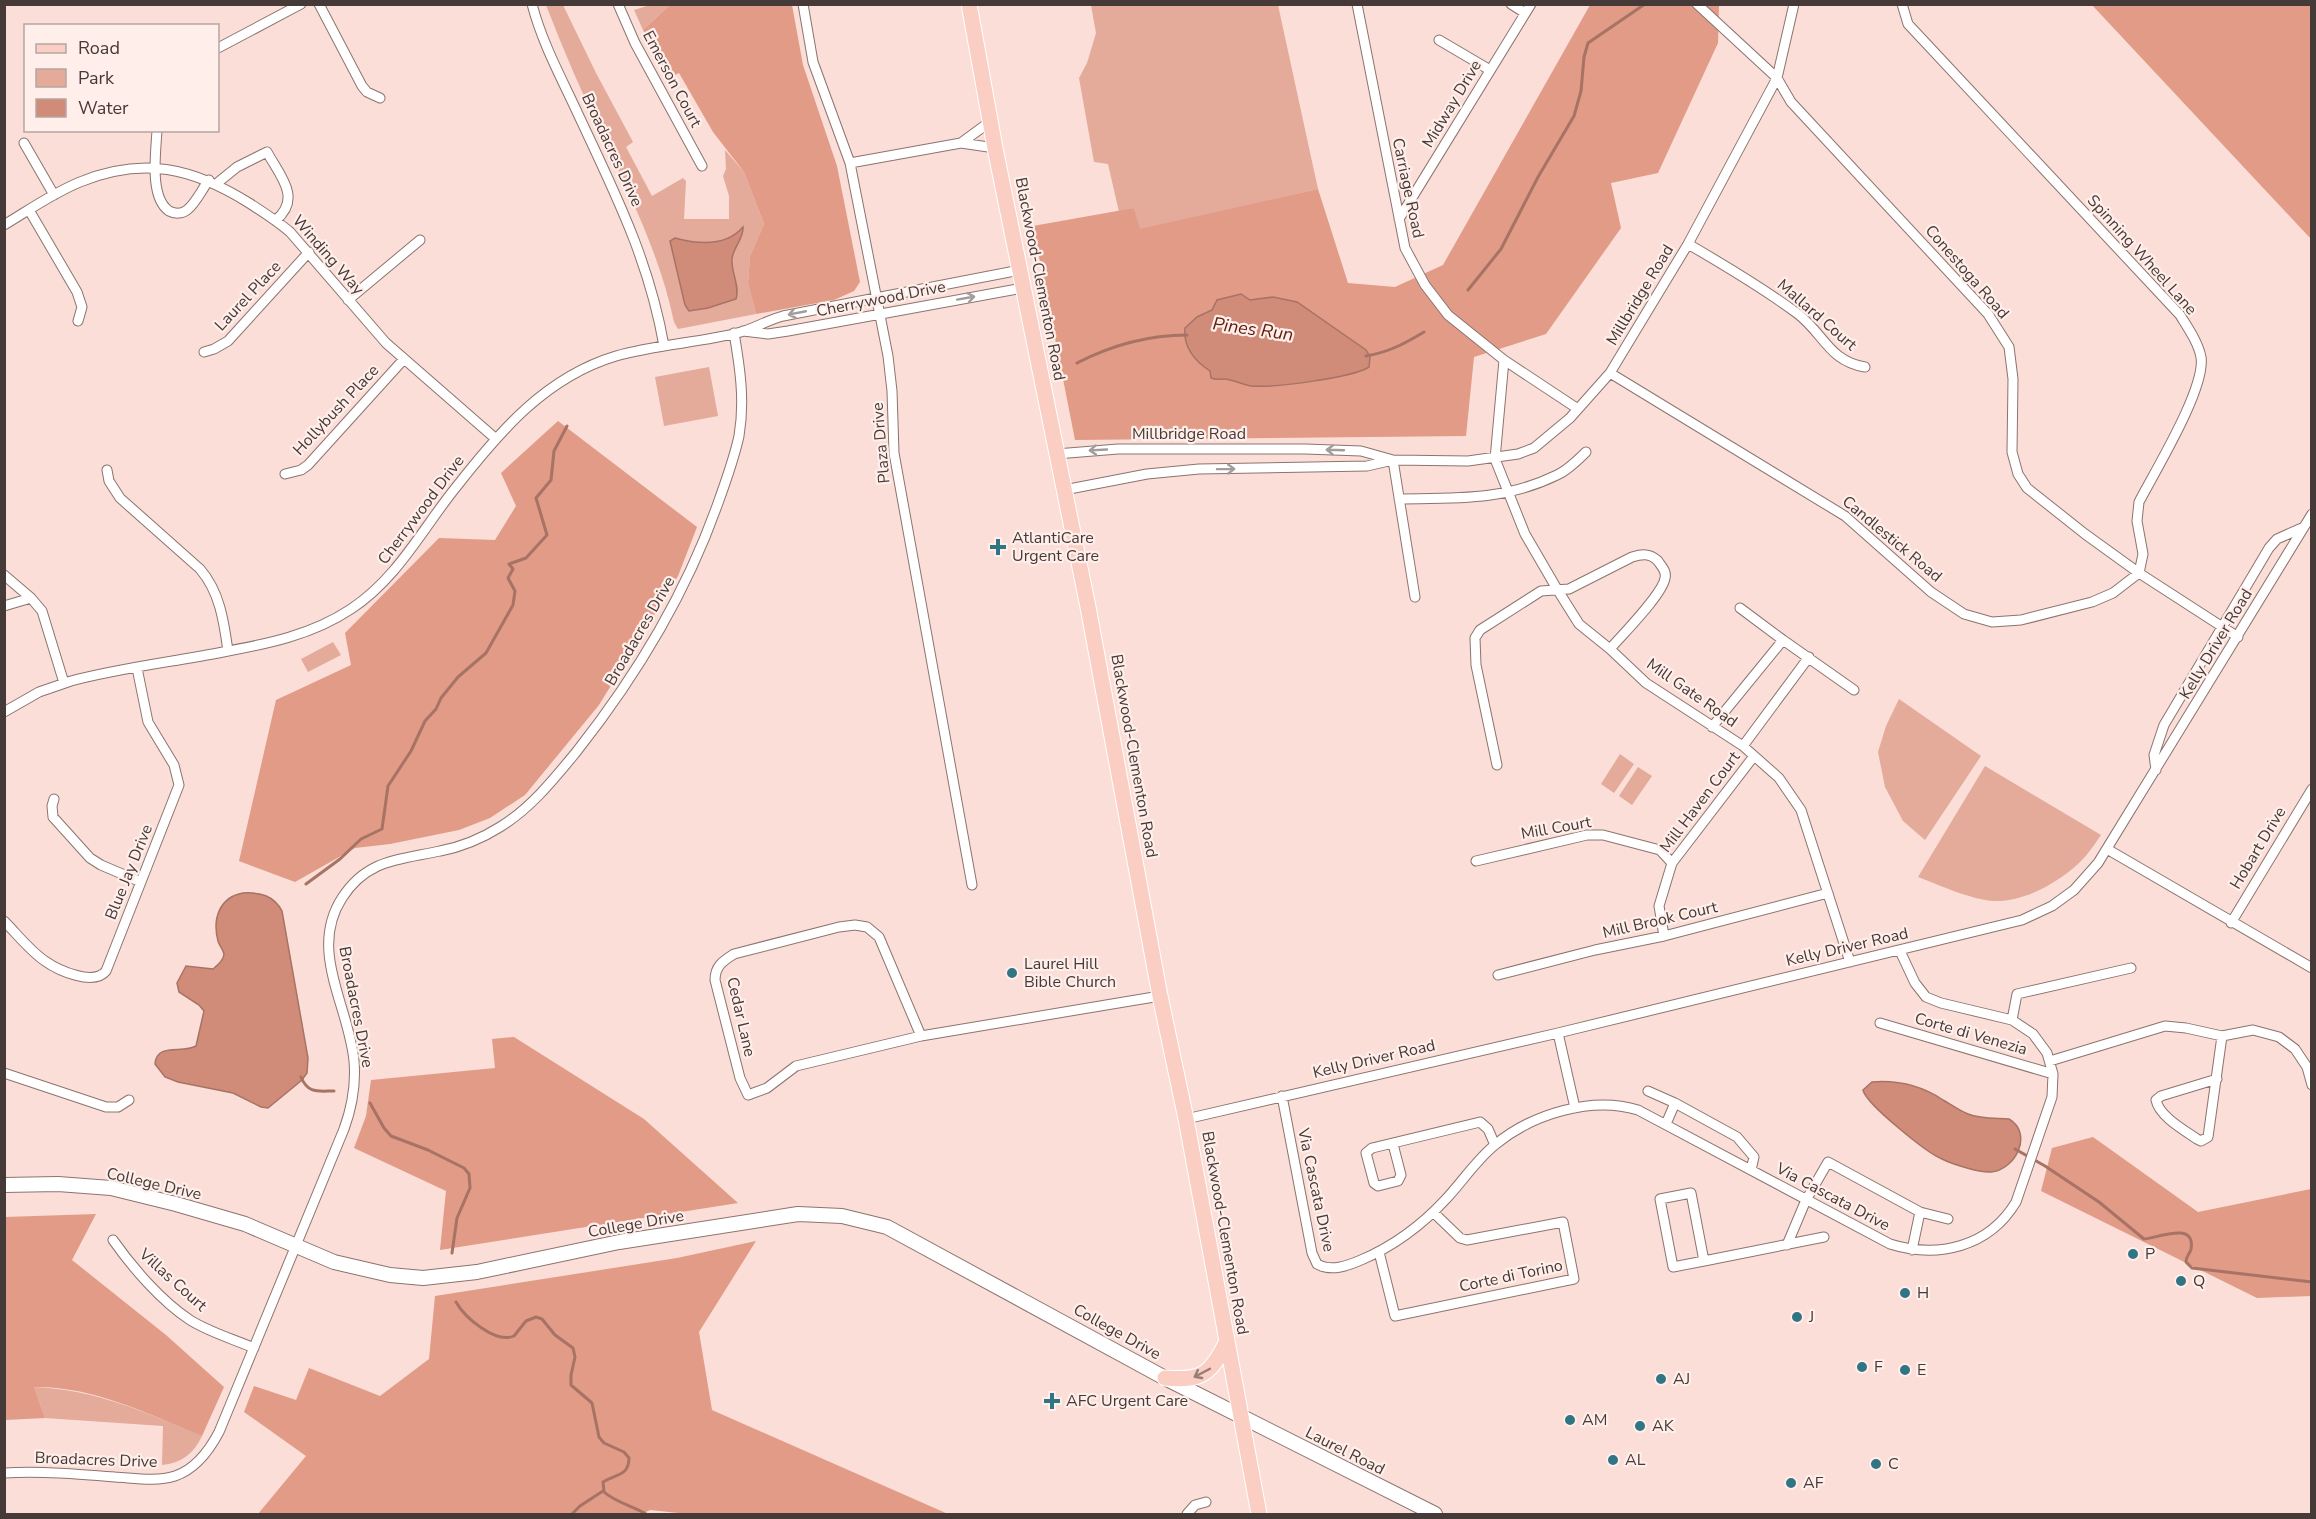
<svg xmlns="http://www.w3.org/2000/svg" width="2316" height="1519" viewBox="0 0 2316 1519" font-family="'Nunito Sans',sans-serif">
  <rect width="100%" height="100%" fill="#faded7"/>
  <path fill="#e4aa9a" d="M546 5H563L596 73 633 142 626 147 652 196 683 178 686 181 684 219H729V196L723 176 726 169 725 150 744 172 764 224 750 256 748 283 756 314 678 329 674 322C661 259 633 202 606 143 584 98 564 52 546 5Z
    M650 5H670L643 30 634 10Z
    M1091 5H1278L1318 189 1139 230 1134 208 1119 212 1108 164 1094 162 1079 78 1087 63 1096 33Z
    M709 367 718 416 664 426 655 377Z
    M333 642 341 655 308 672 301 659Z
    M1899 699 1981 756 1925 840 1903 821 1885 787 1878 752 1886 726Z
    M1620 754 1634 764 1614 793 1601 784Z
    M1985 766 2101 835C2094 845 2087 856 2078 864 2056 884 2023 902 1994 901 1972 900 1939 885 1918 877Z
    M1638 767 1652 776 1632 805 1619 796Z
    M34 1387C98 1390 144 1412 202 1436 194 1454 181 1463 162 1465L163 1426 45 1418Z"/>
  <path fill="#e19b87" d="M670 5H792L803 65 837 166 860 282 854 291 834 300 756 314 748 283 750 256 764 224 744 172 713 132 679 73 669 78 643 30Z
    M1590 5H1719L1718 43 1658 173 1611 183 1621 228 1546 334 1474 357 1466 436 1075 440 1033 226 1134 208 1140 229 1318 189 1348 283 1395 287 1443 265Z
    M2092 5H2311V239Z
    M558 421 697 527 678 576 599 705 525 795 490 818 459 830 390 844 355 848 295 882 239 861 276 700 351 665 345 633 439 538 495 540 516 506 501 473Z
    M514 1037 644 1119 738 1203 440 1250 446 1191 354 1148 366 1116 371 1080 495 1068 492 1039Z
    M2093 1137 2198 1212 2311 1189V1296L2257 1298 2041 1191 2052 1148Z
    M96 1214 72 1260 166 1335 224 1387 202 1436C148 1414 93 1386 34 1387L45 1418 5 1420V1217Z
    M756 1241 699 1332 712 1410 948 1514H688L650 1510 642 1514H258L306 1456 244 1412 254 1386 296 1400 309 1368 380 1396 429 1359 435 1296 677 1258Z"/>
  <path fill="#d18c79" stroke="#a77365" stroke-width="1.5" d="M743 227C744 239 733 247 732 259 731 273 740 285 736 299L708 308 689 311 685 305 670 241 675 238C697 244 726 247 743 227Z
    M1241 294 1250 300 1273 297 1297 302 1366 350 1370 357 1369 367C1352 378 1272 388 1251 386 1242 385 1233 379 1224 379 1219 379 1216 380 1211 378L1210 371C1195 361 1183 347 1185 328L1197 317 1212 310 1217 300Z
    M243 893C261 892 274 896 282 911L308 1058 307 1073 302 1080 268 1108 261 1107 233 1093 178 1082 165 1077 155 1064C157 1042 182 1054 196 1046L204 1011 199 1005 179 992 177 983 186 966 213 969C218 965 224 960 224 954 223 949 219 945 218 941 212 918 220 897 243 893Z
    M1872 1082C1897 1080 1922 1086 1943 1100 1952 1105 1958 1110 1968 1114 1981 1119 1995 1118 2009 1119 2034 1134 2015 1170 1991 1172 1980 1173 1952 1164 1942 1159 1927 1153 1866 1104 1863 1090Z"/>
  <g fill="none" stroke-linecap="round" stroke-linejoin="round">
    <path stroke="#a77365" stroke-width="3" d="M1468 290 1501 249 1538 177 1574 116 1581 91 1584 57 1588 43 1645 4
      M1366 356C1389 352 1404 344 1424 332
      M1077 363C1110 346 1149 335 1187 335
      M306 884 340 859 361 839 382 829 388 786 411 751 425 721 436 709 441 698 458 677 486 653 513 605 515 591 508 578 513 569 509 564 526 558 547 535 536 498 551 480 554 451 567 426
      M301 1077C308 1094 318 1091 334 1091
      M370 1103 384 1128 391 1136 428 1150 464 1168 469 1174 470 1188 457 1218 452 1253
      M2015 1149 2045 1166 2099 1202 2144 1239C2155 1239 2196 1220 2191 1249 2190 1254 2186 1256 2186 1262L2192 1268 2312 1282
      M456 1302C465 1318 496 1344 514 1336L526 1321 536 1317 542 1319 555 1335 573 1348 575 1357 571 1375V1385L592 1403 599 1437 604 1443 624 1452 629 1458C629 1476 616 1474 603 1482L604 1492C615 1502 633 1506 646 1514
      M572 1514 580 1506 603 1491"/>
    <g stroke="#8c746e" stroke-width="11">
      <path id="street" d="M319 4 362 86 367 92 380 98
        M532 4C542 43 562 79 578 114 615 193 649 260 664 346
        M618 4 635 43 702 166
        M803 4 813 62 850 163 888 356 892 391 894 453 972 885
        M1357 4 1405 248 1425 285 1448 315 1504 360 1578 409
        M1511 4 1525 13
        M1697 4 1777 78 1791 102 1988 314 2009 347 2013 379 2012 452 2018 474 2027 488 2085 534 2139 573 2238 637
        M1439 40 1490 70
        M218 48 301 4
        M157 130C156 152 149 197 169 211 175 214 182 214 187 210 196 203 202 189 209 180
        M24 143 54 195
        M961 143 995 148
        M850 163 961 143 991 121
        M216 184 237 167 267 152C280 176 302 198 276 220
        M29 210 77 292 82 307 78 321
        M1399 219 1531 4
        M4 225C29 210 53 193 80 182 144 156 193 168 249 203 263 212 277 221 290 232L386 343 496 439
        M1688 244C1726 266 1763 288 1798 314 1824 334 1829 361 1865 367
        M348 300 420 240
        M743 331 768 334 788 331 1023 288
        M204 352 214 349 228 341 309 252
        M1504 360 1495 459 1525 534 1557 589 1579 624 1610 649 1646 683 1743 746 1779 778 1801 810 1850 962
        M1610 373 1845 516 1931 592 1964 614 1992 622 2021 620 2092 602 2113 593 2139 573 2143 554 2137 521 2139 502C2155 471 2206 388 2201 357 2198 342 2188 328 2180 315L1908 24 1902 4
        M1056 454 1118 449H1305L1361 451 1393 460 1468 461 1518 454 1534 448 1570 418 1610 373 1688 244 1777 78 1794 4
        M1393 460 1415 597
        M107 470 109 481 120 498 200 569C220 592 224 622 228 651
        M285 474 301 470 308 465 404 359
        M1064 490 1147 474 1199 469 1367 466 1393 460
        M1399 499C1456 498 1504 501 1557 475 1568 470 1578 460 1586 452
        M4 575 31 598 42 611 64 683
        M4 606 31 598
        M1740 608 1783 640 1854 690
        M4 712 39 692 71 681C120 668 172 662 223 652 267 644 312 635 351 609 398 578 422 529 457 486 500 431 546 377 616 356 657 344 700 343 741 332 755 328 768 320 783 316L1020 270
        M1712 727 1783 640
        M1743 746 1809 657
        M1497 765 1476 665 1475 638 1480 630 1541 591 1569 589 1632 557C1642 554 1650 553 1658 561 1661 566 1667 571 1665 578 1663 594 1622 635 1610 649
        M2156 770 2154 755 2164 725 2269 548 2277 539 2304 527
        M54 799 52 806 53 817 90 858 101 865 141 882
        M2107 849 2312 968
        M1476 861 1587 835H1603L1660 850 1672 863
        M4 921C17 934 30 951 45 961 59 971 94 986 106 971L179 785 174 765 148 722 137 668
        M2231 923 2312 789
        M855 925 867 927 879 937 921 1036 796 1066 767 1088 748 1095 740 1078 715 980C715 966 723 961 734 954L839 927Z
        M1664 936 1659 906 1672 863 1754 756
        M1498 975 1595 950 1664 936 1828 893
        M2012 1020 2017 994 2131 968
        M1880 1023 2053 1074
        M1558 1033 1575 1108
        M921 1036 1160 996
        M2050 1061 2165 1026 2186 1028 2222 1036 2253 1030 2279 1037 2295 1049 2307 1067 2312 1085
        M4 1073 106 1107H118L129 1100
        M2217 1079 2161 1096 2156 1100C2159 1116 2184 1130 2197 1139L2201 1141 2208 1137 2222 1036
        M1648 1091 1675 1103
        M1282 1096 1312 1253 1317 1264C1331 1272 1347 1266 1361 1260 1394 1246 1422 1225 1446 1199 1463 1181 1476 1160 1496 1144 1533 1114 1591 1096 1638 1110L1890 1244C1938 1259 1989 1247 2016 1202L2052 1097 2053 1074 2047 1053 2033 1034 2012 1020 1941 1003 1926 997 1915 983 1900 951
        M1186 1119 1558 1033 2022 920 2052 906 2074 890 2098 863 2312 514
        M1666 1124 1675 1103 1737 1137 1754 1157 1751 1170
        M1393 1144 1401 1175 1398 1181 1378 1186 1374 1183 1366 1153 1372 1148 1480 1122 1488 1129 1495 1145
        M1691 1193 1704 1261 1673 1267 1660 1199Z
        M113 1240C132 1267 161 1301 190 1320 209 1332 233 1339 254 1348
        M1787 1245 1806 1200 1828 1162 1920 1212 1948 1219
        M1912 1250 1920 1212
        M1379 1252 1395 1316 1574 1279 1563 1222 1467 1240 1460 1238 1433 1212
        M1704 1261 1824 1237
        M4 1473C41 1471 78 1474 115 1477 134 1478 156 1482 175 1476 196 1469 209 1451 219 1432L344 1129C352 1107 356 1084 354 1061 349 1006 308 951 342 898 367 859 399 860 440 851 461 847 481 839 500 827 531 808 554 779 577 751 637 675 686 594 718 503 726 481 734 459 739 436 745 401 740 368 734 333
        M1187 1514 1195 1505 1206 1502"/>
    </g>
    <g stroke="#8c746e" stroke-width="16">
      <path id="secondary" d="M4 1185 58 1184 111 1188 176 1204 245 1224 334 1262 390 1275 423 1278 477 1272 619 1242 798 1214 842 1216 887 1227 1165 1378 1435 1514"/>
    </g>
    <g stroke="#fff" stroke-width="17">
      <path id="primary" d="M969 4 995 148 1088 607 1160 996 1186 1119 1259 1514
        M1165 1378C1201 1381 1210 1375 1226 1343"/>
    </g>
    <use href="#street" stroke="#fff" stroke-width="9"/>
    <use href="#secondary" stroke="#fff" stroke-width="14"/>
    <use href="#primary" stroke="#facec2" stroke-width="15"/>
  </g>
  <defs><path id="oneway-shaft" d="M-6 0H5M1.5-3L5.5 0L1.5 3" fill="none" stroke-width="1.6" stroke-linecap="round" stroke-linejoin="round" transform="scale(1.5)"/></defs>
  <g stroke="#a29c9b">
    <use href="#oneway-shaft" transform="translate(966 298) rotate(-10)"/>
    <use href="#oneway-shaft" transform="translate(797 313) rotate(169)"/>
    <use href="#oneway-shaft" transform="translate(1098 450) rotate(177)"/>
    <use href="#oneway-shaft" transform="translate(1335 450) rotate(-178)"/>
    <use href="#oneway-shaft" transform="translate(1226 469) rotate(-1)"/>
  </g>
  <use stroke="#967d76" href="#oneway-shaft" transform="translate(1202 1373) rotate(152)"/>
  <g fill="#317484" stroke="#ffeeea" stroke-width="2">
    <path d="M995 538h6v6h6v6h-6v6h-6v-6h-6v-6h6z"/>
    <circle cx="1012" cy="973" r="6"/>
    <circle cx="2133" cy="1254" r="6"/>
    <circle cx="2181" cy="1281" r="6"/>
    <circle cx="1905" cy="1293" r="6"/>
    <circle cx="1797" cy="1317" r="6"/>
    <circle cx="1862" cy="1367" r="6"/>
    <circle cx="1905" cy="1370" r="6"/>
    <circle cx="1661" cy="1379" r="6"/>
    <path d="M1049 1392h6v6h6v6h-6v6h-6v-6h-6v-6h6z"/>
    <circle cx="1570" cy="1420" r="6"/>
    <circle cx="1640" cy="1426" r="6"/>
    <circle cx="1613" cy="1460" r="6"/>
    <circle cx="1876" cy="1464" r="6"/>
    <circle cx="1791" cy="1483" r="6"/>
  </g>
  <g text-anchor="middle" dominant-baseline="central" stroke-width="4.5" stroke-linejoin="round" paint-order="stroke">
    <g font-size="16" fill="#453a37" stroke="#ffeeea">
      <text transform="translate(672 79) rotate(62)">Emerson Court</text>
      <text transform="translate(1452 104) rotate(-59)">Midway Drive</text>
      <text transform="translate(612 150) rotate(65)">Broadacres Drive</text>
      <text transform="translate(1408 188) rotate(78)">Carriage Road</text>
      <text transform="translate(328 255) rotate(49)">Winding Way</text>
      <text transform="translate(2142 255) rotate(48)">Spinning Wheel Lane</text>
      <text transform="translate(1967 272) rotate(49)">Conestoga Road</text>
      <text transform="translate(1040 279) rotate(79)">Blackwood-Clementon Road</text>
      <text transform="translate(1640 295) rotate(-59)">Millbridge Road</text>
      <text transform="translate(248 296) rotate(-47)">Laurel Place</text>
      <text transform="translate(881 299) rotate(-11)">Cherrywood Drive</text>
      <text transform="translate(1817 315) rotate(41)">Mallard Court</text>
      <text transform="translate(336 410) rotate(-47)">Hollybush Place</text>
      <text x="1189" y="434">Millbridge Road</text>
      <text transform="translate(881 443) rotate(-95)">Plaza Drive</text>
      <text transform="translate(421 510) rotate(-53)">Cherrywood Drive</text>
      <text transform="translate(1892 539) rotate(40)">Candlestick Road</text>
      <text transform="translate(640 631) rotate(-60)">Broadacres Drive</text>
      <text transform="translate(2216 644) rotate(-59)">Kelly Driver Road</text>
      <text transform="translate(1692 693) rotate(35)">Mill Gate Road</text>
      <text transform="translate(1134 756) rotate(80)">Blackwood-Clementon Road</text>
      <text transform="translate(1700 802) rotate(-53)">Mill Haven Court</text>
      <text transform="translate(1556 828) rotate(-10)">Mill Court</text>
      <text transform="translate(2258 848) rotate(-59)">Hobart Drive</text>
      <text transform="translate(129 872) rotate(-68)">Blue Jay Drive</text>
      <text transform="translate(1660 920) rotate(-13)">Mill Brook Court</text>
      <text transform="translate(1847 947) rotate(-13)">Kelly Driver Road</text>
      <text transform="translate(356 1007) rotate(79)">Broadacres Drive</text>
      <text transform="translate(741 1017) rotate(77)">Cedar Lane</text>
      <text transform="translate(1971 1034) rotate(16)">Corte di Venezia</text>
      <text transform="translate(1374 1059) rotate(-13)">Kelly Driver Road</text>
      <text transform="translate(154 1184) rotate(13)">College Drive</text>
      <text transform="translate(1316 1190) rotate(78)">Via Cascata Drive</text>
      <text transform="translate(1833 1197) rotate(28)">Via Cascata Drive</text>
      <text transform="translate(636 1224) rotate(-10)">College Drive</text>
      <text transform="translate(1225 1233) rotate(80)">Blackwood-Clementon Road</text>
      <text transform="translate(1511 1276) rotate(-12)">Corte di Torino</text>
      <text transform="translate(173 1280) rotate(42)">Villas Court</text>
      <text transform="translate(1117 1332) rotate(29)">College Drive</text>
      <text transform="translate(1345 1451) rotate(27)">Laurel Road</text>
      <text transform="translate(96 1460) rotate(2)">Broadacres Drive</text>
    </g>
    <g font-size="16" fill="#453a37" stroke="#ffeeea" text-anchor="start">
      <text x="1012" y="538">AtlantiCare<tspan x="1012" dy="18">Urgent Care</tspan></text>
      <text x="1024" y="964">Laurel Hill<tspan x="1024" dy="18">Bible Church</tspan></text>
      <text x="2145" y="1254">P</text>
      <text x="2193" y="1281">Q</text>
      <text x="1917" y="1293">H</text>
      <text x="1809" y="1317">J</text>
      <text x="1874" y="1367">F</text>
      <text x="1917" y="1370">E</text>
      <text x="1673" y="1379">AJ</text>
      <text x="1066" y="1401">AFC Urgent Care</text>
      <text x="1582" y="1420">AM</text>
      <text x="1652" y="1426">AK</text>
      <text x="1625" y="1460">AL</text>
      <text x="1888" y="1464">C</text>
      <text x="1803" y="1483">AF</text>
    </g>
    <g font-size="18" font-style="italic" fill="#5b1c0b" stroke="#ffeeea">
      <text transform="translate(1253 329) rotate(8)">Pines Run</text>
    </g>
  </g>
  <rect width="2316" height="1519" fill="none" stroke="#453a37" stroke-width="12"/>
  <rect x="24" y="24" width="195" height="108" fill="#ffeeea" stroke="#b5a6a2" stroke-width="1.5"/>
  <rect x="36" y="44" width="30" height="9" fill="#facec2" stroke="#b5a6a2" stroke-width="1.5"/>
  <text x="78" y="54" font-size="18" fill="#453a37">Road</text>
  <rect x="36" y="69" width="30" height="18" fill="#e4aa9a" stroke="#b5a6a2" stroke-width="1.5"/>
  <text x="78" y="84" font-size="18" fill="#453a37">Park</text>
  <rect x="36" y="99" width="30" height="18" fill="#d18c79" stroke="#b5a6a2" stroke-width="1.5"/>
  <text x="78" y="114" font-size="18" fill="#453a37">Water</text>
</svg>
